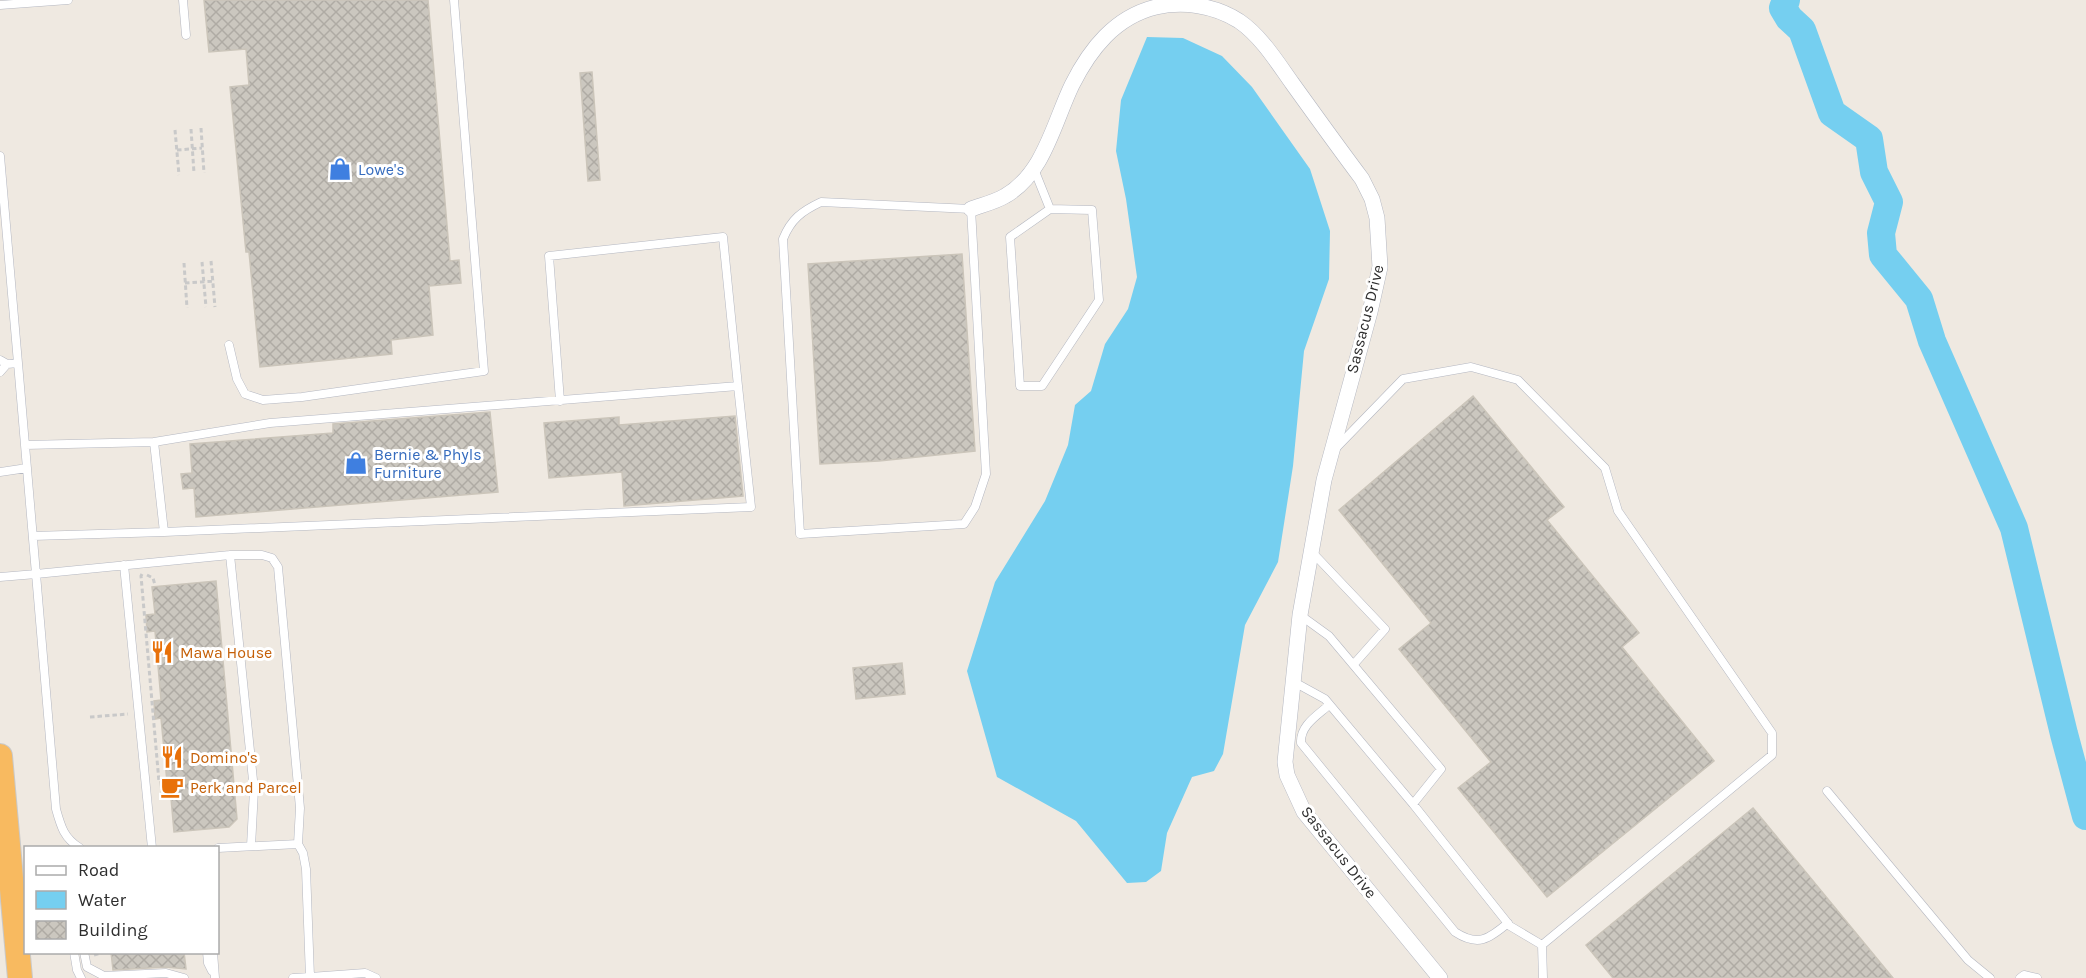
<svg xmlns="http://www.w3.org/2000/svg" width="2086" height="978" viewBox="0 0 2086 978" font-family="Karla,sans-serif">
  <defs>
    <pattern id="building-cross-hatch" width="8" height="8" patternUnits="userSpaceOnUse" patternTransform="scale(1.5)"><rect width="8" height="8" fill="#cbc7bf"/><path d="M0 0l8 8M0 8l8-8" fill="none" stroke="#afaba4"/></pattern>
  </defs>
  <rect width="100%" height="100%" fill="#efe9e1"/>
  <path fill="#75cff0" d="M1147 37 1183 38 1222 56 1252 87 1310 169 1330 231 1329 279 1304 351 1293 466 1278 562 1245 625 1223 754 1214 771 1192 777 1167 833 1161 871 1146 882 1127 883 1076 821 997 777 967 671 995 582 1045 501 1068 445 1075 405 1091 391 1105 344 1128 309 1137 277 1126 199 1116 151 1121 100Z"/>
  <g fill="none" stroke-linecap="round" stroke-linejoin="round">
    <path stroke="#75cff0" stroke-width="28" d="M1786 0 1783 8 1789 18 1802 30 1832 113 1869 139 1874 172 1889 202 1881 233 1883 255 1919 299 1932 341 2014 528 2064 734 2086 816"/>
  </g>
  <path fill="url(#building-cross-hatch)" stroke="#cbc5ba" stroke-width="1.5" d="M204 0H428L450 261 459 260 461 283 429 286 433 335 391 340 392 354 260 367 249 252H246L230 87 249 85 246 49 209 52Z
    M592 72 600 180 588 181 580 73Z
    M962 254 975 451 879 461 820 464 808 264Z
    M1473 396 1564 507 1547 520 1639 633 1622 647 1714 761 1547 897 1458 788 1491 762 1399 649 1431 623 1339 510Z
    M490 412 498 492 196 517 194 488 183 489 181 474 192 473 190 444 333 433V424Z
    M735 416 743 496 624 506 622 472 549 478 544 423 619 417V425Z
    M216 581 237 819 229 827 174 832 171 798 162 799 160 782H167L161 718 155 719 154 701 161 700 155 631 147 632 146 615 155 614 152 587Z
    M902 663 905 694 856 699 853 668Z
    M1753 808 1893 978H1613L1586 945Z
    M111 952H184L186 969 166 967 113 970Z"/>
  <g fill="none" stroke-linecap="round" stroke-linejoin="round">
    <g stroke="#b4b7c1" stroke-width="9">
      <path id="service" d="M183 0 186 35
        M0 5 68 0
        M0 156 18 363
        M1034 169 1050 209 1010 237 1020 386H1042L1099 300 1092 210 1050 209
        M821 202 971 209 986 474 975 507 964 524 800 534 783 239C791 219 802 211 821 202Z
        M229 345 237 379 245 394 263 400 302 397 484 371 454 0
        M0 360 7 364 18 363 36 574 230 555H262L272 558 278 567 300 808 298 844
        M0 372 7 364
        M560 401 549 256 723 237 738 386
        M154 442 270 423 738 386 751 507 164 532
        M25 445 154 442 164 532 33 536
        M1336 448 1403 379 1471 367 1518 380 1605 468 1618 511 1772 733V755L1542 945 1543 978
        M0 472 27 468
        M1311 551 1385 629 1354 664
        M230 555 254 790 251 846
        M124 565 152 848
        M0 577 36 574 56 809C61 827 64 838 80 848
        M1300 615 1329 636 1441 769 1413 804 1510 926 1542 945
        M1294 682 1325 699 1413 804
        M1329 705C1318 715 1300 725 1301 743L1455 932C1478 947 1489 939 1508 923
        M1827 791 1968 960 1990 978
        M218 848 298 844 303 853 306 869 310 977 365 973 376 978
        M74 952 77 970 81 978
        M84 952 87 967 104 976 166 973 184 978
        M207 952 208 963 212 971
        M213 952 215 978
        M293 978 310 977
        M2020 978 2024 975 2037 978"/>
    </g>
    <g stroke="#b4b7c1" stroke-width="16">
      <path id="minor" d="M971 209C982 205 995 202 1005 196 1044 174 1054 122 1072 85 1090 49 1115 17 1156 7 1183 1 1214 5 1239 21 1261 36 1277 62 1292 83 1315 115 1338 147 1362 179L1372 199 1377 218 1380 267 1370 312 1324 480 1300 615 1285 762 1287 775 1304 812 1440 978"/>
    </g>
    <g stroke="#c9c9c9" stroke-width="26">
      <path id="trunk" d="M0 756 20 978"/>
    </g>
    <path stroke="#c9c9c9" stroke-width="3" stroke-dasharray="4.5 3" stroke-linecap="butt" d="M201 128 204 173
      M191 129 194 173
      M175 130 179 175
      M177 150 202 148
      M211 261 215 307
      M202 262 206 307
      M184 263 187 308
      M185 283 215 281
      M142 574 141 576 159 782
      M147 575 153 578 155 585
      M90 717 128 714
      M94 955 104 952"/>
    <use href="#service" stroke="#fff" stroke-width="8"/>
    <use href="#minor" stroke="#fff" stroke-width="15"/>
    <use href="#trunk" stroke="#f8ba60" stroke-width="24"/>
  </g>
  <defs>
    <g id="shop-bare" transform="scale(1.8)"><path d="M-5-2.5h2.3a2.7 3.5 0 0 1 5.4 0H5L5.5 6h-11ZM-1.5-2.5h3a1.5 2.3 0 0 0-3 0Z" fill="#3f7fe0" stroke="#fff" stroke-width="2.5" paint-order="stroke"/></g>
    <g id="restaurant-bare" transform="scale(1.8)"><path d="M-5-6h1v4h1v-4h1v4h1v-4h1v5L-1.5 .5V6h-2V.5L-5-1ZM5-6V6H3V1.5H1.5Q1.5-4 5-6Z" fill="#e8710a" stroke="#fff" stroke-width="2.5" paint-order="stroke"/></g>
    <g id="cafe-bare" transform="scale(1.8)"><path d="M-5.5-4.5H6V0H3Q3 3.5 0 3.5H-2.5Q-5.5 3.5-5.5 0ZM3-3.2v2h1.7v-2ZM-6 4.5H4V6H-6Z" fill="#e8710a" stroke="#fff" stroke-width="2.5" paint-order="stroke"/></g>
  </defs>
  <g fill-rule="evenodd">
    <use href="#shop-bare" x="340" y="169"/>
    <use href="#shop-bare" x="356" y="463"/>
    <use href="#restaurant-bare" x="162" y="652"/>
    <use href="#restaurant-bare" x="172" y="757"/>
    <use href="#cafe-bare" x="172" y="787"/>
  </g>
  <g text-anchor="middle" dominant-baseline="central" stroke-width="6" stroke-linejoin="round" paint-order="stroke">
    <g font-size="16" fill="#366cbe" stroke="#fff" text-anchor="start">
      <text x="358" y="169">Lowe's</text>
      <text x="374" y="454">Bernie &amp; Phyls<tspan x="374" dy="18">Furniture</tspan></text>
    </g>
    <g font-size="16" fill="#2e2e2e" stroke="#fff">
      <text transform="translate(1365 319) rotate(-76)">Sassacus Drive</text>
      <text transform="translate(1339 852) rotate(52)">Sassacus Drive</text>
    </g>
    <g font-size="16" fill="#c56008" stroke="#fff" text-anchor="start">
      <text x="180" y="652">Mawa House</text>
      <text x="190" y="757">Domino's</text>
      <text x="190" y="787">Perk and Parcel</text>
    </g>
  </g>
  <rect x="24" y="846" width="195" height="108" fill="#ffffff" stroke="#ababab" stroke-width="1.5"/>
  <rect x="36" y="866" width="30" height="9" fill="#ffffff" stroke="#ababab" stroke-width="1.5"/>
  <text x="78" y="876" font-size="18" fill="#2e2e2e">Road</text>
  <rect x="36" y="891" width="30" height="18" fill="#75cff0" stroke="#ababab" stroke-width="1.5"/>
  <text x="78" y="906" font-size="18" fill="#2e2e2e">Water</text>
  <rect x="36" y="921" width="30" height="18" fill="url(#building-cross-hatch)" stroke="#ababab" stroke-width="1.5"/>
  <text x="78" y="936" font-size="18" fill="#2e2e2e">Building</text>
</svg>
